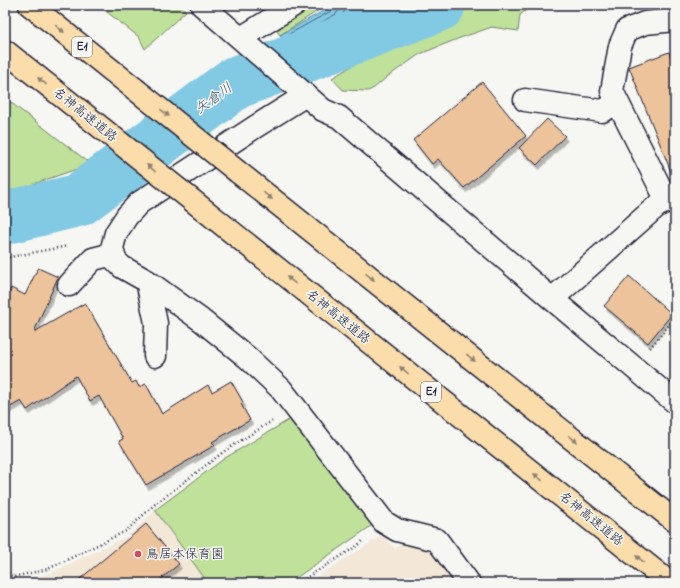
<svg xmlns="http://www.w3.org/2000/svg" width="680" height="588" viewBox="0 0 680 588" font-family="'Indie Flower','Klee One',sans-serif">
  <defs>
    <filter id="shadow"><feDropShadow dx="2.5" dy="4.5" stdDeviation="0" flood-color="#0004"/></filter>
  </defs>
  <rect width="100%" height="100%" fill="#f6f6f2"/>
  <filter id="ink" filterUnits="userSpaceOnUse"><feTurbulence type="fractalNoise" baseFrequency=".025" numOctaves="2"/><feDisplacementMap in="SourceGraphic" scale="8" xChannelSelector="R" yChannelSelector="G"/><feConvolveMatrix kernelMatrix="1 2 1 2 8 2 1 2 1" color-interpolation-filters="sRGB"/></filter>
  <g filter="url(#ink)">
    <path fill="#f3e7d8" d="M155 510 208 583H5V578L16 583 50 573 130 535Z
      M383 535 395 549 404 541 436 554 454 583H307Z"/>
    <path fill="#c0e19a" stroke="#71826a" d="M98 5H179L186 11 145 49 139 37Z
      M316 5H327L280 35 276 30Z
      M479 5H675V6L667 7 613 9 529 8 520 15 518 31 492 27 460 38 420 54 387 77 374 88 368 91 343 90 332 78 375 52 439 20Z
      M5 98 91 164 5 194Z
      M292 418 374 524 293 580 291 583H208L155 510 225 458Z"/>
    <path fill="#82c9e3" stroke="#5c86a0" d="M334 5H460L436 14 373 46 326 72 280 35Z"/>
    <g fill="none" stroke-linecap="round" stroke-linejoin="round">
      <path stroke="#48657e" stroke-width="1" d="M335 5 334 8 333 10 289 34V37L326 66 434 10 448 5
        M340 5 339 10 336 14 297 36 298 38 326 60 433 5
        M346 5C345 23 320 27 308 37L309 39 327 53 420 5"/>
      <path stroke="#82c9e3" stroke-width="53" d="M5 218 79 200 235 83 439 5"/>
    </g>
    <path fill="#ecc39b" stroke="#22223b" filter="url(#shadow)" d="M669 52 675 68V179H674L629 67Z
      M482 82 526 136 464 188 438 159 432 164 413 140Z
      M547 119 565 136 537 165 519 148Z
      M38 268 58 277 34 332 85 303 132 383 136 381 139 387 146 384 162 414 208 385 212 392 231 381 243 402 241 404 250 420 212 442 215 445 146 485 119 441 123 439 99 396 90 401 76 376 27 410 21 401 5 410V302L11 288 25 295Z
      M629 276 672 314 648 343 604 306Z
      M146 524 179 564 156 583H75Z"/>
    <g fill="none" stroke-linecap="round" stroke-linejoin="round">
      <g stroke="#22223b" stroke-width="25">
        <path id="street" d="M202 5 323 110 339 117 552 299 675 402
          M241 38 294 5
          M306 95 255 127 139 203 127 216 116 233 112 248 115 260 122 267 147 281 201 320 248 358 281 389 384 522 397 530 437 540 469 583
          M525 100 602 111 618 103
          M667 201 612 91 620 46 627 30 645 23 675 20
          M147 281 156 323 155 356
          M69 285 93 259 113 254
          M552 299 657 206 675 197"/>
      </g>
      <g stroke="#22223b" stroke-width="25">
        <path id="highway" d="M30 5 135 89
          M5 51 94 122
          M238 172 675 521
          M193 201 670 583"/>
      </g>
      <path stroke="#22223b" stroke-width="2.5" stroke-dasharray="1 3" stroke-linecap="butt" d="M5 258 68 246
        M650 348 675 318
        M5 570 13 577 48 569 126 531 154 505 226 450 272 421
        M298 583 357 546 364 540"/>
      <use href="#street" stroke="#f6f6f2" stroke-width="22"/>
      <use href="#highway" stroke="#fbddab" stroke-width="22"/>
      <g stroke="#22223b" stroke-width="25" stroke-linecap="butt">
        <path id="highway-bridge" d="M135 89 238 172
          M94 122 193 201"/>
      </g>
      <use href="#highway-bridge" stroke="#fbddab" stroke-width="22"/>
    </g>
    <defs><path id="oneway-solid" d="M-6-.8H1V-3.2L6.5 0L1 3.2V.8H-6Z"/></defs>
    <g fill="#8e8073">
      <use href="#oneway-solid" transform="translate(60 29) rotate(39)"/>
      <use href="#oneway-solid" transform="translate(42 81) rotate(-141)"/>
      <use href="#oneway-solid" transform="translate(165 113) rotate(39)"/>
      <use href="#oneway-solid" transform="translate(151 168) rotate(-141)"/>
      <use href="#oneway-solid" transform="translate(268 196) rotate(39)"/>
      <use href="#oneway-solid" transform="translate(370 277) rotate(39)"/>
      <use href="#oneway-solid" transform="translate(291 280) rotate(-141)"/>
      <use href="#oneway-solid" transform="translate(471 358) rotate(39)"/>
      <use href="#oneway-solid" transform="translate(404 370) rotate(-141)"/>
      <use href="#oneway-solid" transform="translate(573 439) rotate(39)"/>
      <use href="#oneway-solid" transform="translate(538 477) rotate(-141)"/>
      <use href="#oneway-solid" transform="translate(640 559) rotate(-141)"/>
    </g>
  </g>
  <circle fill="#d1495b" stroke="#f6f6f2" stroke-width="1.5" cx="138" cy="554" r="4"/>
  <g text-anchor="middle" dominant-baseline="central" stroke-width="3" stroke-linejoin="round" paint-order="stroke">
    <g fill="#f6f6f2" stroke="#626272" stroke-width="1">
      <rect x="72" y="37" width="20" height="20" rx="3"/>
      <rect x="421" y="382" width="20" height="20" rx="3"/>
    </g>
    <g font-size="12" font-weight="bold" fill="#22223b">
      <text x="82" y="47">E1</text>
      <text x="431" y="392">E1</text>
    </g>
    <g font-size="13" fill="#22223b" stroke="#f6f6f2">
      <text transform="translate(85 115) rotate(39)">名神高速道路</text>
      <text transform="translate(338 317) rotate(39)">名神高速道路</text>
      <text transform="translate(591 519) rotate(39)">名神高速道路</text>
    </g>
    <g font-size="13" fill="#22223b" stroke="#f6f6f2" text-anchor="start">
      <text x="146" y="554">鳥居本保育園</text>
    </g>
    <g font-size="14" font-style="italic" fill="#3f546d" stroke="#f6f6f2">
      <text transform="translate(214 99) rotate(-36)">矢倉川</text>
    </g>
  </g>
  <rect width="680" height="588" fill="none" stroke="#f6f6f2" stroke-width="20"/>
  <rect x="10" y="10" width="660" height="568" fill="none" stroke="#22223b" stroke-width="1.5" filter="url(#ink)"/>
</svg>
